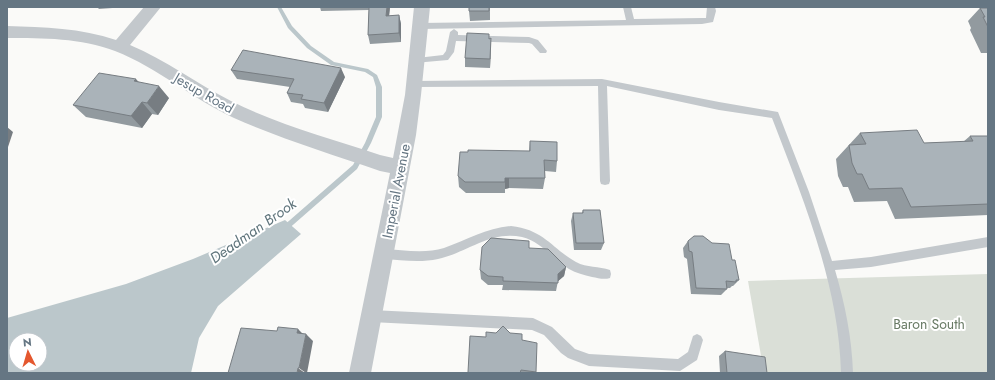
<svg xmlns="http://www.w3.org/2000/svg" width="995" height="380" viewBox="0 0 995 380" font-family="Jost,sans-serif">
  <rect width="100%" height="100%" fill="#fafaf8"/>
  <path fill="#dadfd7" d="M988 274V373H764L748 281Z"/>
  <path fill="#bbc7cb" fill-rule="evenodd" d="M285 220 301 234 218 306 199 338 191 373H7V318L126 284 193 259ZM16 340H40V364H16Z"/>
  <g fill="none" stroke-linecap="round" stroke-linejoin="round">
    <path fill="#bbc7cb" fill-rule="evenodd" d="M277 7H281L292 26 311 46 334 62 368 69 377 75 382 87V117L371 143 357 169 286 231 284 232 282 231 281 229 282 227 353 165 365 143 376 117V87L373 77 365 72 331 65 307 48 288 28Z"/>
    <path fill="#c3c8cc" fill-rule="evenodd" d="M623 7H631L634 19 702 18H706L707 7H715L716 11 713 22 702 24 420 29 416 26 420 23 626 20Z
      M454 29 458 32V35L529 37 538 40 547 51 546 53H540L532 44 529 43 456 41 454 52 448 60 414 63 413 61 417 58 443 55 446 51 450 32Z
      M602 79 719 102 778 112 809 192 832 261 871 257 988 237V247L871 267 835 270C845 304 852 338 853 373H841C839 285 803 199 772 118L719 110 607 86 610 181 609 184 605 185 601 184 600 181 598 86 414 87 410 84 414 81Z
      M511 226C545 230 551 248 576 262 587 268 599 266 610 270L611 274 610 278C604 280 598 278 592 277 584 275 576 273 569 269 553 260 541 241 522 237 491 230 466 253 438 259 420 263 401 260 383 259L379 257 378 254 379 251 383 249C403 250 425 254 444 248 467 240 487 228 511 226Z
      M371 310 533 318 552 327 575 349 589 354 678 359 688 352 693 336 697 334 701 336 703 340 697 360 680 371 589 366 568 358 561 353 544 335 532 330 371 322 367 320 365 316 367 312Z"/>
    <path fill="#c3c8cc" fill-rule="evenodd" d="M144 7H161L130 45C166 60 197 84 231 101 279 125 330 138 380 155L393 158 405 95 414 7H430L421 95 416 135 371 373H349L390 173 380 171C331 154 281 139 234 118 193 99 158 68 115 51 81 38 43 38 7 38V26C44 27 81 28 116 40Z"/>
  </g>
  <path fill="#929a9f" d="M97 7H126L99 9Z
    M320 7H390L389 16 399 15 401 24V42L370 44 368 35 369 10 321 11Z
    M490 7V20L470 21 469 11Z
    M980 8H988V53H981L970 30 971 28 968 21Z
    M491 38 490 68 465 67V58Z
    M231 70 345 77 328 112 305 108 303 104 291 102 287 93 290 87 237 79Z
    M169 98 158 115 152 114 142 128 86 117 73 105Z
    M860 133 924 143 963 142 970 136H988V215L895 219 887 201 854 202 848 187H843L838 176 836 159Z
    M530 141 557 161 556 172 545 171V178L543 189 509 188 505 189V193H466L459 187 458 176 529 151Z
    M583 210 604 243 601 250H574L571 221 573 213H582Z
    M688 241 732 260 739 280 733 286H732L730 288H727V289L721 295 691 294 687 259 684 257 683 248Z
    M529 248 566 267 564 276 558 281 556 291 502 290 503 285H488L481 279 480 270Z
    M496 333H510L522 340 536 372V373H469L468 372 486 337Z
    M725 351 767 373H720L719 356Z"/>
  <path fill="#777d82" d="M387 7H390L388 25 386 16Z
    M399 15 401 24V42L399 33Z
    M491 38V48L490 68V59Z
    M341 68 345 77 328 112 324 103Z
    M136 79 147 91 134 81Z
    M159 86 169 98 158 115 147 103Z
    M142 102 152 114 142 128 131 116Z
    M7 127 13 132 7 150Z
    M505 178H509V188L505 189Z
    M566 267 564 276 556 283 558 274Z
    M298 329 305 336 297 333Z
    M306 334 313 341 307 373H306L299 368Z
    M298 368 305 373H297Z"/>
  <path fill="#aab3b9" stroke="#777d82" d="M369 7H387L386 16 399 15V33L368 35Z
    M469 7H489V11H469Z
    M980 8H988V27L983 17H985Z
    M467 33 489 34V39L491 38 490 59 465 58Z
    M243 50 341 68 324 103 301 99 303 95 287 93 294 79 231 70Z
    M99 73 136 79 134 81 159 86 147 103 142 102 131 116 73 105Z
    M917 130 924 143 973 141 970 136H988V204L911 207 902 188 869 189 862 174H857L852 163 849 145 866 144 860 133Z
    M530 141 557 142V161L544 160 545 178H505V182H465L458 176 460 152H468V150L530 151Z
    M583 210H600L604 243H576L573 213H583Z
    M694 236H703L712 243 729 244 732 260H735L739 280H736V282L726 281 727 289 696 288 692 252 689 251 688 241Z
    M491 238 529 241V248L548 249 566 267 558 274V283L503 281V277L488 276 480 270 482 247Z
    M503 326 510 333 522 334V340L537 343 536 372 521 370 520 373H469L468 372 470 336 486 337V332L496 333Z
    M278 327 298 329 297 333 306 334 299 368H298L297 373H228L241 328 277 331Z
    M725 351 765 357 767 373H727Z"/>
  <g text-anchor="middle" dominant-baseline="central" stroke-width="4" stroke-linejoin="round" paint-order="stroke">
    <g font-size="14" fill="#657683" stroke="#fff">
      <text transform="translate(204 93) rotate(30)">Jesup Road</text>
      <text transform="translate(396 191) rotate(-79)">Imperial Avenue</text>
    </g>
    <g font-size="14" fill="#687a64" stroke="#fff">
      <text x="929" y="324">Baron South</text>
    </g>
    <g font-size="15" font-style="italic" fill="#60757c" stroke="#fff">
      <text transform="translate(253 231) rotate(-35)">Deadman Brook</text>
    </g>
  </g>
  <rect width="995" height="380" fill="none" stroke="#657683" stroke-width="16"/>
  <g transform="translate(28 352) rotate(355)"><circle r="19" fill="#ffffff" stroke="#c1c8cd"/>
  <path d="M0-3L7 15L0 10L-7 15Z" fill="#e4572e"/>
  <text y="-6" font-size="11" font-weight="bold" text-anchor="middle" fill="#657683">N</text>
  </g>
</svg>
